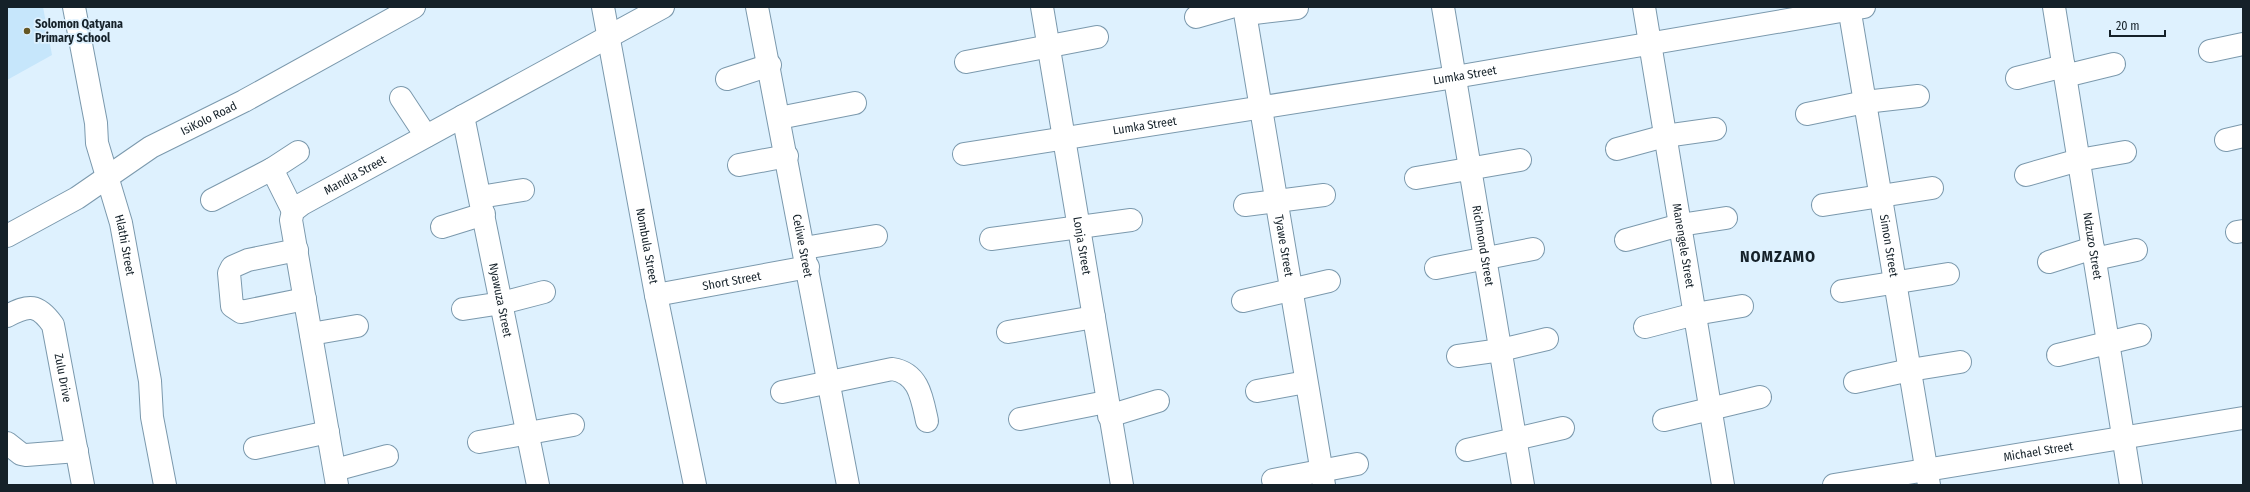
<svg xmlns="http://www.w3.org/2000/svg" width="2250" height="492" viewBox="0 0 2250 492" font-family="'Fira Sans Condensed',sans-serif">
  <rect width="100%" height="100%" fill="#def1fe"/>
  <path fill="#c6e6fb" d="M7 7H43L52 55 7 80Z"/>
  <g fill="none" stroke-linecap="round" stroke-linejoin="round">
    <g stroke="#7b99ad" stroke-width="24">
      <g id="minor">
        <path id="s1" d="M74 7 96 123 97 143 121 223 150 381 152 417 165 485"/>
        <path id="s2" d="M603 7 656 295 695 485"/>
        <path id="s3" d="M757 7 848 485"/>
        <path id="s4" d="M1042 7 1122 485"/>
        <path id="s5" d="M1244 7 1324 485"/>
        <path id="s6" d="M1443 7 1523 485"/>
        <path id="s7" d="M1644 7 1723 485"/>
        <path id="s8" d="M1849 7 1929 485"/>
        <path id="s9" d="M2054 7 2131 485"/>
        <path d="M1246 14 1297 8"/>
        <path d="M1196 17 1231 7"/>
        <path d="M2210 51 2243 44"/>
        <path d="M966 62 1097 37"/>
        <path d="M2065 76 2114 64"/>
        <path d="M2017 78 2064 66"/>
        <path d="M727 79 770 65"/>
        <path d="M401 98 426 136"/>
        <path d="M1807 114 1865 102 1918 96"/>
        <path id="s10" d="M463 116 538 485"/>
        <path d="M779 118 855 103"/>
        <path d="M2226 140 2243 136"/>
        <path d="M1617 149 1665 136 1715 129"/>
        <path id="s11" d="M964 154 1455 77 1864 7"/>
        <path d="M739 165 787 156"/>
        <path d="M272 169 298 152"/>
        <path d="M2026 175 2079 160 2125 152"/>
        <path d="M1416 178 1520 160"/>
        <path d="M480 197 523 190"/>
        <path d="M212 200 272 169 293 211"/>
        <path d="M1245 205 1324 195"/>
        <path d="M1823 205 1932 188"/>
        <path d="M442 227 484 214"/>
        <path d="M2237 232 2243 231"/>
        <path id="s12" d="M7 236 77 198 151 147 244 101 414 7"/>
        <path d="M991 239 1131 220"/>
        <path d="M1626 240 1680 225 1726 218"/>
        <path d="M804 248 876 236"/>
        <path d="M297 250 248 260 232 267 229 273 232 306 241 312 305 299"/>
        <path d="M2095 259 2136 250"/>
        <path d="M2049 262 2093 248"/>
        <path d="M1436 268 1533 249"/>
        <path d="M1842 291 1948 274"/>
        <path id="s13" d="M656 295 808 267"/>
        <path d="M1243 301 1329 281"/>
        <path d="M463 309 502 303 544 292"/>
        <path id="s14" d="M7 316C29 304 38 304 53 325L83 485"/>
        <path d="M1645 327 1695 314 1742 306"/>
        <path d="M1008 332 1094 317"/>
        <path d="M311 334 357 326"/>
        <path d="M2058 355 2140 335"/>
        <path d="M1458 356 1501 350 1547 339"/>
        <path d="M1855 382 1910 370 1960 362"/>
        <path d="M1257 391 1306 382"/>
        <path d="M782 392 892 369C919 373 922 398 927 421"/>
        <path d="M1109 416 1158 401"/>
        <path d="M1020 419 1106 402"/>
        <path d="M1664 420 1760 397"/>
        <path d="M479 442 573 425"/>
        <path d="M7 443 21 454 26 455 77 451"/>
        <path d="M255 448 328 432"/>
        <path d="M1467 450 1563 428"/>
        <path d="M335 470 387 456"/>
        <path d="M1273 480 1357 464"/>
        <path id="s15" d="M337 485 291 220 293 211 302 204 663 7"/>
        <path id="s16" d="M1834 485 2243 418"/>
      </g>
    </g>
    <use href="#minor" stroke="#fff" stroke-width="22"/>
  </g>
  <circle fill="#655724" stroke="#def1fe" stroke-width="1.5" cx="27" cy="31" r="4"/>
  <g text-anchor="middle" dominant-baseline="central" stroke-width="3.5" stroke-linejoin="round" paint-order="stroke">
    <g font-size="12" font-weight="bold" fill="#152129" stroke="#def1fe" text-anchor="start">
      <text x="35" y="24">Solomon Qatyana<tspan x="35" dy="14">Primary School</tspan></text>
    </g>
    <g font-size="12" fill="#152129" stroke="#def1fe">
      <text stroke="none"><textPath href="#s11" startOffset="507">Lumka Street</textPath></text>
      <text stroke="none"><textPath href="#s12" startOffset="234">IsiKolo Road</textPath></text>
      <text stroke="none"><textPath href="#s11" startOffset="183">Lumka Street</textPath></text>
      <text stroke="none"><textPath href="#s15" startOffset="350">Mandla Street</textPath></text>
      <text stroke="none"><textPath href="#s1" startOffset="244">Hlathi Street</textPath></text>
      <text stroke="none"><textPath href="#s2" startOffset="243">Nombula Street</textPath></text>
      <text stroke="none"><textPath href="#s3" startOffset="243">Celiwe Street</textPath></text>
      <text stroke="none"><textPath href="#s4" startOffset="242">Lonja Street</textPath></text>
      <text stroke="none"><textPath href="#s5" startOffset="242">Tyawe Street</textPath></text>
      <text stroke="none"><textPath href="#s6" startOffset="242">Richmond Street</textPath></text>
      <text stroke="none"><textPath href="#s7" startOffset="242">Manengele Street</textPath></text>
      <text stroke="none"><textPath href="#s8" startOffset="242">Simon Street</textPath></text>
      <text stroke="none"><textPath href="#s9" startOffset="242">Ndzuzo Street</textPath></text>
      <text stroke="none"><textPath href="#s13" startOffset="77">Short Street</textPath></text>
      <text stroke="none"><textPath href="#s10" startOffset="188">Nyawuza Street</textPath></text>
      <text stroke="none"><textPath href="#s14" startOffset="108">Zulu Drive</textPath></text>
      <text stroke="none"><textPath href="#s16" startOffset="207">Michael Street</textPath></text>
    </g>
    <g font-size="16" font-weight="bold" letter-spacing="1" fill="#152129" stroke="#def1fe">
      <text x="1778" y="256">NOMZAMO</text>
    </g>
  </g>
  <rect width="2250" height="492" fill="none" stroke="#152129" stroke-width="16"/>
  <path d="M2110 30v6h55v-6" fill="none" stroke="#152129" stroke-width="2"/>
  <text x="2116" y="30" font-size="12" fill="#152129" stroke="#def1fe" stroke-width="3" paint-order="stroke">20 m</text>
</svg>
